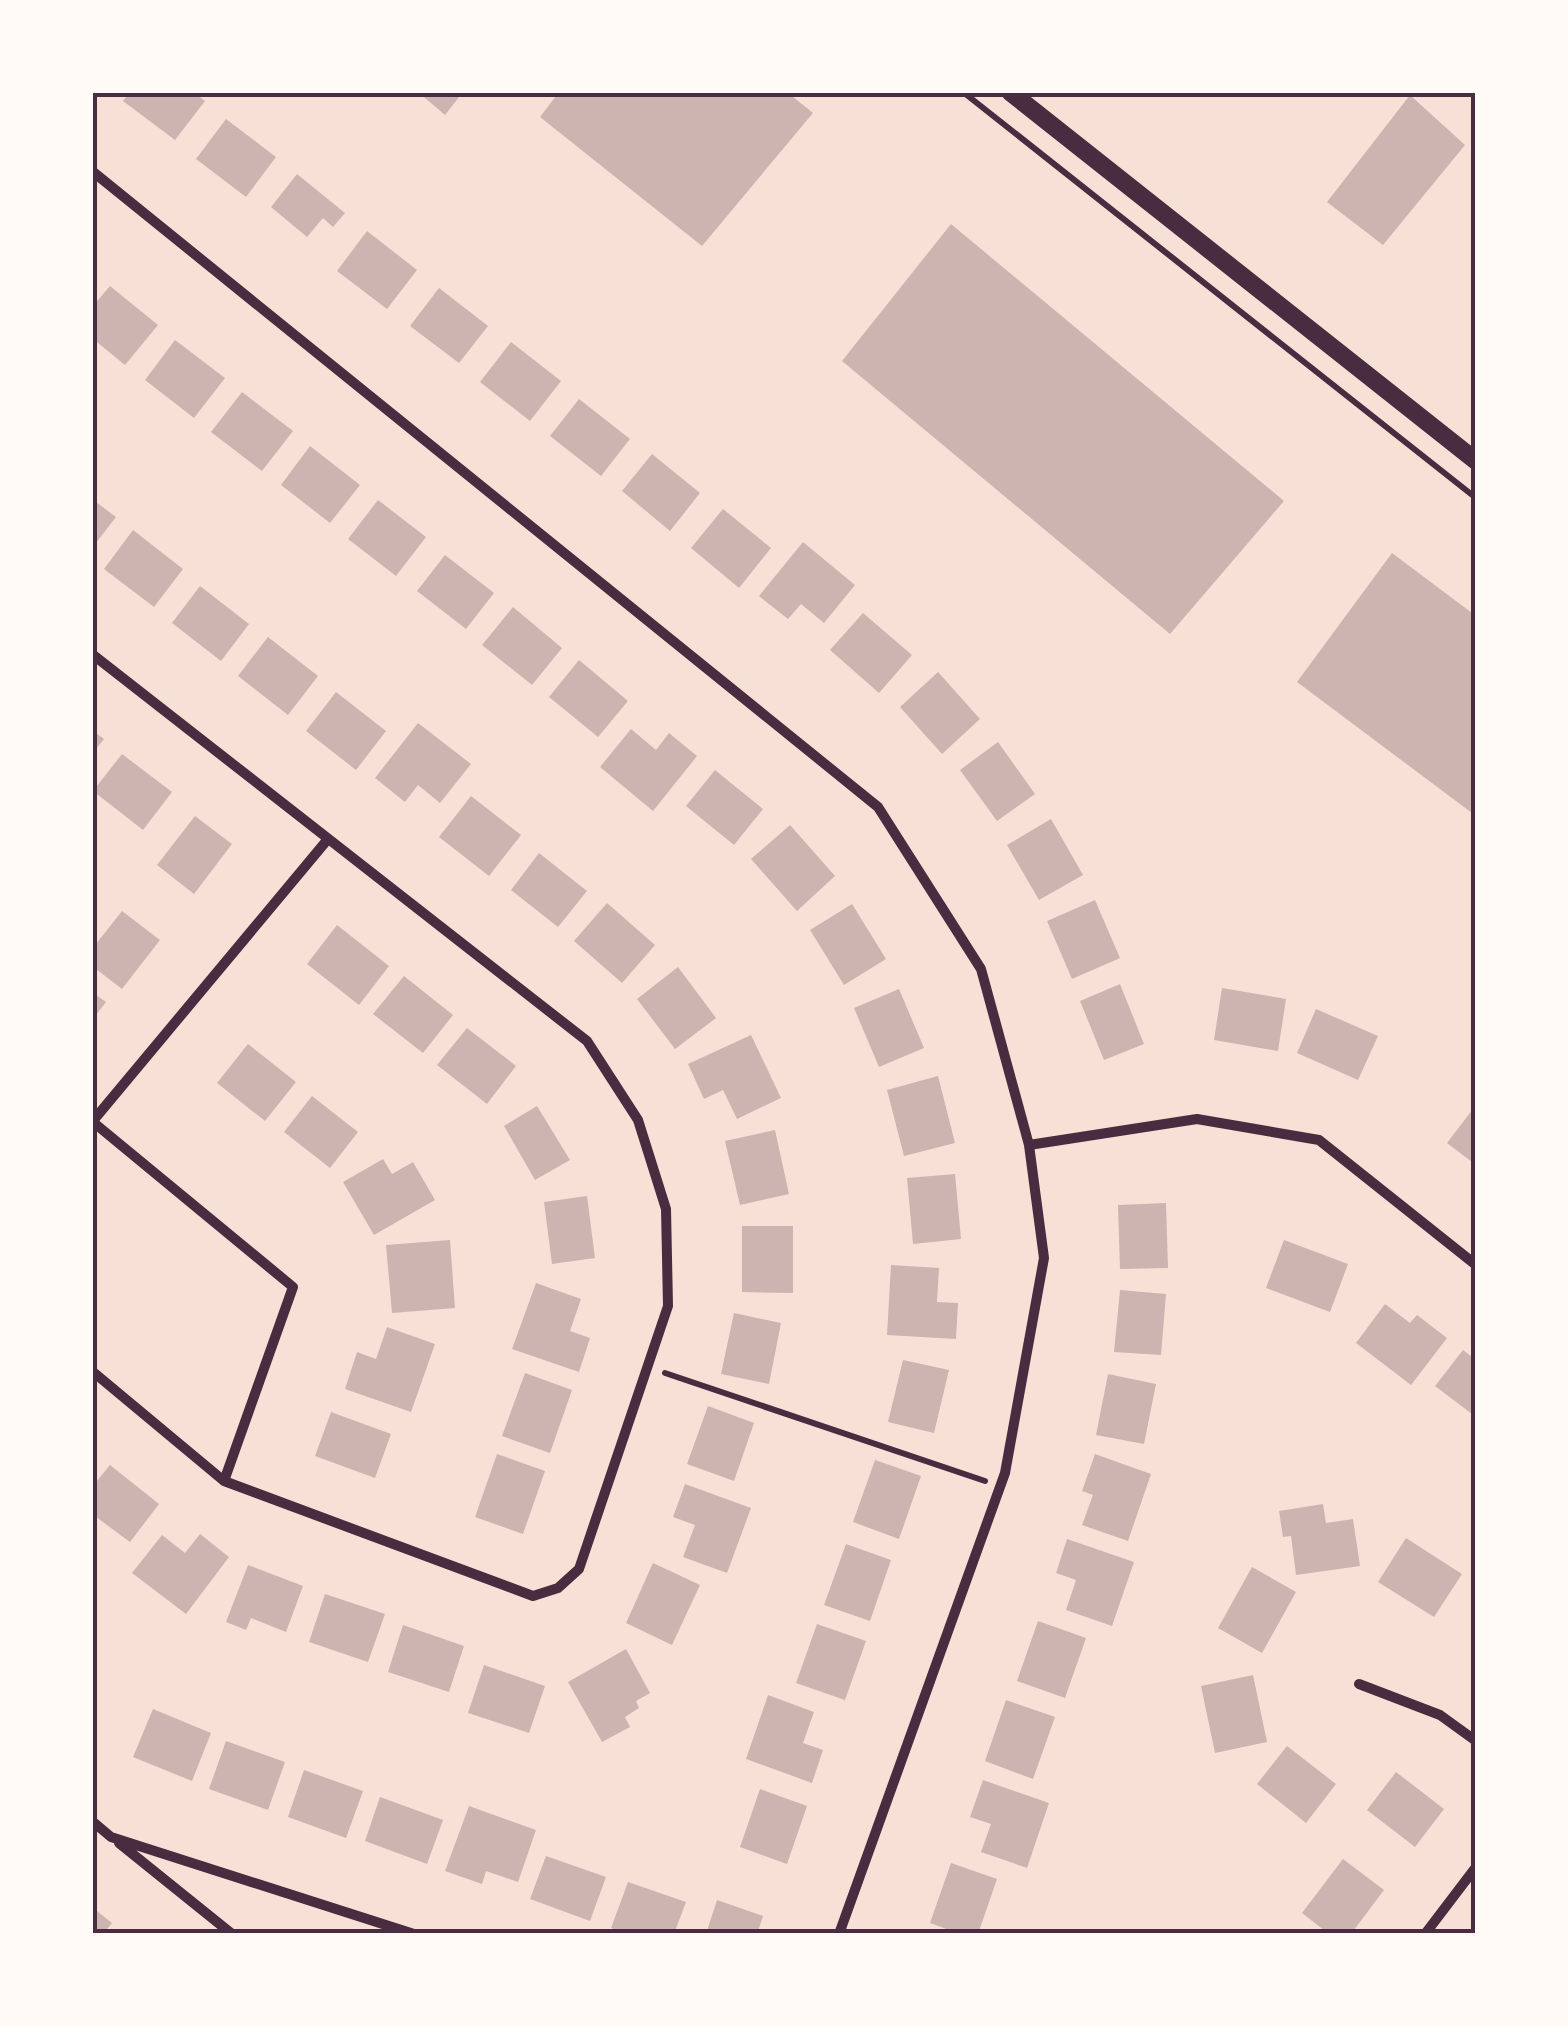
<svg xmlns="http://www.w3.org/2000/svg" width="1568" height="2026" viewBox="0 0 1568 2026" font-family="Poppins,sans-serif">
  <rect width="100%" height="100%" fill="#f7e1d7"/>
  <path fill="#ccb4b1" d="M130 92H193L205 101 175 140 123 101Z
    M418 92H463L445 115Z
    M559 92H787L813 113 702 246 540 117Z
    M1410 95 1465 145 1383 245 1327 202Z
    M226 119 276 157 246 197 196 159Z
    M297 174 345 213 333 227 323 218 307 237 271 207Z
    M951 224 1284 501 1170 634 842 361Z
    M367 231 417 270 387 309 337 271Z
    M110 286 158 325 125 365 92 338V307Z
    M439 288 488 326 459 363 410 326Z
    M175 340 225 378 194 418 145 380Z
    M511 342 561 381 530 421 480 382Z
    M242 392 293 431 262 471 211 432Z
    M579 399 630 439 601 476 550 436Z
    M310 446 360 485 330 523 281 485Z
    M652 454 700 493 670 531 622 491Z
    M92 499 116 517 92 548Z
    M378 500 426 537 396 576 348 539Z
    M723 509 771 548 739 588 691 548Z
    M133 530 183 569 154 607 104 569Z
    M803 542 855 585 824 623 801 604 788 619 759 596Z
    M1392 553 1476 616V816L1297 682Z
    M445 555 494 593 466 629 417 591Z
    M200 586 249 624 221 661 172 623Z
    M513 607 562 648 532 685 482 645Z
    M863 613 912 655 879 693 830 650Z
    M268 637 318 676 288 715 238 676Z
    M579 660 628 701 598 737 549 697Z
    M938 672 980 719 942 754 900 707Z
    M336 692 386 731 356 770 306 731Z
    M418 723 471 764 440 803 418 785 405 802 375 778Z
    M631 729 656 750 669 733 697 756 653 811 600 767Z
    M92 730 104 739 92 754Z
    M998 742 1035 794 997 821 960 770Z
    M122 754 172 792 143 830 93 791Z
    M715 770 763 809 734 845 686 806Z
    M471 796 521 835 489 876 439 837Z
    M195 816 232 844 194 894 157 865Z
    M1051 819 1083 875 1039 900 1007 845Z
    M790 825 835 876 797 911 751 859Z
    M539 853 587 891 558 927 511 890Z
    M1095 900 1120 958 1072 979 1047 921Z
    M607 903 655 945 622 983 574 941Z
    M852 904 886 959 844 985 810 930Z
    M122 911 160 940 122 989 92 966V949Z
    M337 925 389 966 359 1005 307 964Z
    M678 967 716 1018 675 1049 637 999Z
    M404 976 453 1015 423 1053 373 1014Z
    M1120 984 1144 1044 1104 1060 1080 1001Z
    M1222 988 1286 999 1278 1051 1214 1040Z
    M899 989 924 1048 879 1067 854 1008Z
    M92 992 106 1002 92 1020Z
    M1316 1009 1378 1036 1358 1080 1297 1053Z
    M467 1028 516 1066 487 1104 437 1065Z
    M751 1035 781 1098 737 1119 723 1090 704 1099 688 1064Z
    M248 1044 296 1082 265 1121 217 1083Z
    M938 1076 955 1143 904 1156 887 1090Z
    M312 1096 358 1132 330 1168 284 1132Z
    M1476 1105V1165L1447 1143Z
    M537 1106 570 1160 535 1180 504 1126Z
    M775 1130 789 1194 740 1205 725 1141Z
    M383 1159 392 1174 413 1162 435 1200 374 1235 343 1182Z
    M955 1174 961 1239 913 1244 907 1178Z
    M587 1196 595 1258 552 1264 544 1202Z
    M1166 1203 1168 1268 1120 1269 1118 1205Z
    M742 1226H793V1293L742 1292Z
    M450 1240 455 1308 392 1313 386 1245Z
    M1284 1240 1348 1264 1330 1312 1266 1288Z
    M891 1265 939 1268 937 1302 958 1303 956 1339 887 1335Z
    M536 1283 581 1299 570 1331 590 1338 579 1372 512 1349Z
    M1120 1290 1166 1294 1161 1355 1114 1352Z
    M1385 1304 1410 1323 1417 1315 1447 1338 1411 1385 1356 1343Z
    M734 1313 781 1323 769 1384 721 1374Z
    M387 1327 435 1344 411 1412 345 1389 357 1352 376 1359Z
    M1463 1350 1476 1360V1417L1435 1386Z
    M903 1360 949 1370 934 1433 888 1422Z
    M525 1373 572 1390 550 1453 502 1436Z
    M1108 1374 1156 1384 1144 1444 1096 1435Z
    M708 1406 754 1423 734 1481 687 1464Z
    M331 1412 391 1434 375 1478 315 1456Z
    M497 1454 545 1471 523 1534 475 1517Z
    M1095 1454 1151 1474 1128 1541 1082 1525 1093 1495 1082 1491Z
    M875 1460 921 1476 899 1539 853 1522Z
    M110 1465 159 1504 130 1542 92 1514V1487Z
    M685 1484 751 1508 727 1573 683 1557 695 1525 673 1517Z
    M1323 1504 1326 1523 1353 1519 1360 1566 1296 1575 1291 1536 1283 1537 1279 1511Z
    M200 1534 229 1557 186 1614 132 1573 162 1535 185 1553Z
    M1406 1538 1462 1574 1434 1617 1378 1582Z
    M1067 1539 1134 1562 1112 1626 1066 1610 1076 1580 1056 1573Z
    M846 1544 891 1560 870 1621 824 1605Z
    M653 1563 700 1585 672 1645 626 1623Z
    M248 1565 303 1586 286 1632 251 1618 246 1630 226 1622Z
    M1252 1567 1296 1592 1262 1653 1218 1628Z
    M325 1594 385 1614 368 1662 309 1642Z
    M1038 1621 1086 1638 1065 1698 1017 1681Z
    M817 1624 866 1641 845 1700 796 1683Z
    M403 1625 464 1646 449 1692 388 1672Z
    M626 1649 650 1693 636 1701 639 1708 625 1717 630 1727 602 1742 568 1682Z
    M484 1665 545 1686 529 1733 468 1713Z
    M1253 1675 1267 1742 1215 1753 1201 1686Z
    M768 1695 814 1712 803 1743 823 1750 812 1783 746 1759Z
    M1006 1700 1055 1717 1033 1779 985 1761Z
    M153 1709 211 1733 192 1781 133 1757Z
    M226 1741 285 1762 268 1810 209 1789Z
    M1287 1746 1336 1784 1306 1823 1257 1784Z
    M304 1770 363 1791 346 1838 288 1817Z
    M1396 1772 1444 1809 1415 1847 1367 1810Z
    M983 1780 1049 1803 1027 1868 981 1852 991 1824 970 1817Z
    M760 1789 807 1806 787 1864 740 1847Z
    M380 1797 443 1820 427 1864 365 1841Z
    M469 1806 536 1830 518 1882 486 1871 482 1884 445 1871Z
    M546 1856 606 1877 590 1921 530 1899Z
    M1343 1859 1384 1890 1351 1934H1329L1302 1913Z
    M951 1863 997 1879 978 1934H960L930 1923Z
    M628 1882 686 1902 674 1934H627L611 1928Z
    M717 1900 763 1916 757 1934H706Z
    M92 1907 112 1923 103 1934H92Z"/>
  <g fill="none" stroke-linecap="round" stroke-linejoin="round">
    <path stroke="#4a2c40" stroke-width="6" d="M963 92 1476 498
      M665 1373 985 1481"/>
    <path stroke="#4a2c40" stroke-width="10" d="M92 171 878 807 981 969 1029 1145 1044 1258 1005 1473 839 1934
      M92 654 587 1041 638 1120 666 1209 668 1306 579 1569 558 1588 533 1596 224 1481 92 1371
      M92 1122 328 839
      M93 1122 293 1287 224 1481
      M1029 1145 1197 1119 1319 1140 1476 1265
      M1359 1684 1440 1715 1476 1741
      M92 1821 111 1837 414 1934
      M119 1843 232 1934
      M1425 1934 1476 1867"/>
    <path stroke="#4a2c40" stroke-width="18" d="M1010 92 1476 461"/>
  </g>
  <rect width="1568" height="2026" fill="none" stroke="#fffaf5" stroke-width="190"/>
  <rect x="95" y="95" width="1378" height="1836" fill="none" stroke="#4a2c40" stroke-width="4"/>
</svg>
